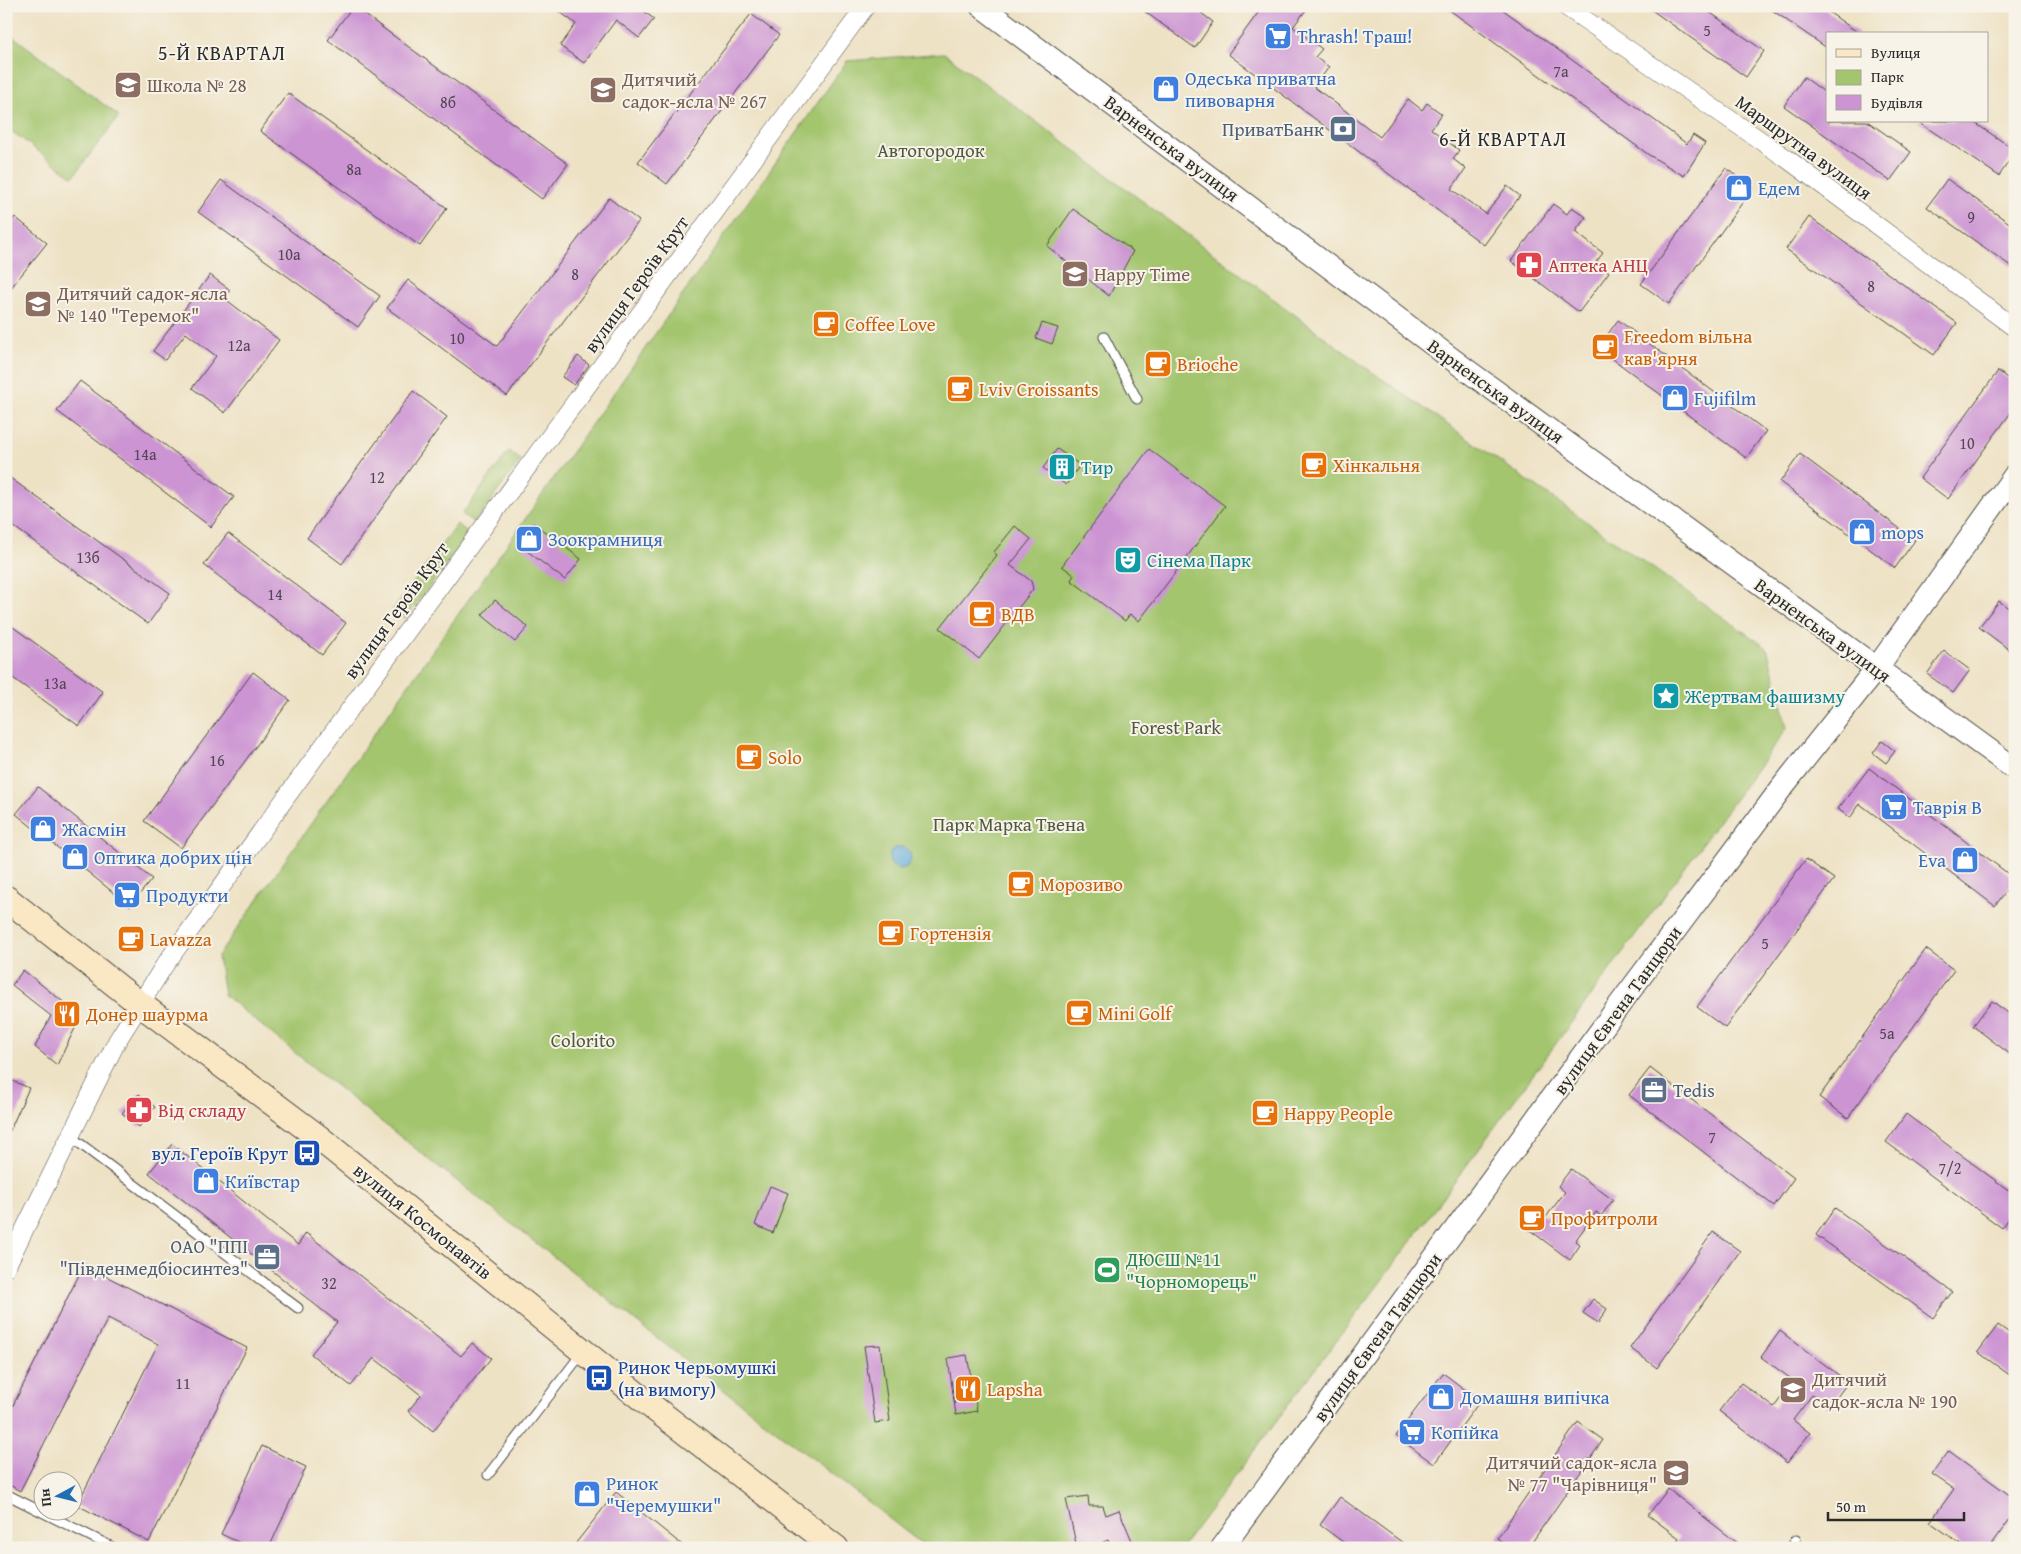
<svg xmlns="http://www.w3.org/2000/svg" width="2021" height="1554" viewBox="0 0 2021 1554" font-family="'Gentium Book Plus',serif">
  <rect width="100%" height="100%" fill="#f7f3e8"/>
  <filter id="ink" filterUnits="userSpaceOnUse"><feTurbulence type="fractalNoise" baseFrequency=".02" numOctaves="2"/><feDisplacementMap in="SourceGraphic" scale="10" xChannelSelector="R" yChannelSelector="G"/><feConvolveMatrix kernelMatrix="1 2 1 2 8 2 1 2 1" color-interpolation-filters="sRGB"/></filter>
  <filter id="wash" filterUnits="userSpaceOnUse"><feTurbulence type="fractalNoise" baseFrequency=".0096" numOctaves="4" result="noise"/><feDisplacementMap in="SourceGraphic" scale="20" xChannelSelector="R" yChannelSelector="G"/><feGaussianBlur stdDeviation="1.12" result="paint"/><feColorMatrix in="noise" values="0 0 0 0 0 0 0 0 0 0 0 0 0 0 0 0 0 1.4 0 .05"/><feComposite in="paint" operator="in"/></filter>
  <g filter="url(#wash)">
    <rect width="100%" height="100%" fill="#eee2c5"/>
    <path fill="#a3c56d" stroke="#67784c" d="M6 31 119 116 73 177 6 127Z
      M944 53 1358 362 1767 648 1787 728 1412 1240 1181 1548H927L666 1345 351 1098 224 995 218 956 847 61Z
      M509 451 521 460 474 523 462 514Z
      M457 524 469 533 405 619 393 610Z"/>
    <path fill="#61abd9" stroke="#466b82" d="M889 858a11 11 0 1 1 22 0a11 11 0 1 1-22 0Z"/>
    <g id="blocks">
      <path fill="#cc94d3" d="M353 6 568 164 542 199 328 40Z
        M552 6H637L654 19 639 38 616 20 584 63 560 46 576 24Z
        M1137 6H1192L1213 22 1195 48Z
        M1263 6H1309L1293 27 1322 49 1315 57 1329 67 1314 87 1380 137 1408 99 1422 110 1427 103 1442 114 1431 129 1459 150 1453 159 1466 169 1451 189 1486 214 1507 186 1520 196 1484 245 1228 54Z
        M1444 6H1498L1687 144 1693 135 1705 143 1684 176 1649 155Z
        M1646 6H1701L1764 51 1746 77Z
        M1766 6H1820L1860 34H1827V48Z
        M751 14 779 35 667 184 638 162Z
        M1804 77 1827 94V121H1867L1911 152 1890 181 1784 106Z
        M288 93 447 208 420 246 260 131Z
        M1917 121H1972L2015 150V152L1999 176Z
        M1726 168 1753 188 1669 304 1641 284Z
        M1947 179 2015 227V269L1927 207Z
        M221 180 380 296 358 327 198 212Z
        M609 198 639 221 507 396 387 308 408 280 497 346Z
        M1553 204 1567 214 1572 207 1586 217 1575 232 1603 253 1596 262 1609 272 1579 312 1511 261Z
        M1073 209 1133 251 1109 296 1047 246Z
        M15 217 47 243 6 294V228Z
        M1809 217 1957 323 1934 355 1786 249Z
        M210 275 230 290 224 298 279 340 225 413 192 388 216 356 186 333 165 360 153 351Z
        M1618 320 1766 431 1746 458 1598 348Z
        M1042 323 1058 328 1052 344 1036 338Z
        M578 356 589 365 574 385 562 377Z
        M1998 371 2015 384V407L1948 499 1920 478Z
        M80 381 234 497 211 527 57 411Z
        M413 391 447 417 342 564 307 538Z
        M1057 449 1080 465 1066 485 1043 468Z
        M1149 449 1225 506 1139 621 1130 614 1125 621 1071 580 1074 575 1062 566Z
        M1800 454 1915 540 1895 568 1780 482Z
        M6 475 170 593 148 624 6 521Z
        M533 523 581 559 565 580 518 544Z
        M1015 526 1031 539 1010 565 1031 581 1033 589 979 659 940 628 997 555 994 552Z
        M228 533 346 623 322 655 204 565Z
        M495 600 528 627 515 642 482 615Z
        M1999 601 2015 613V654L1979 627Z
        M6 622 103 692 79 726 6 673Z
        M1944 651 1970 670 1953 693 1927 674Z
        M253 672 290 700 181 848 144 821Z
        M1882 741 1895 751 1886 763 1873 753Z
        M1869 768 2015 879 1995 906 1860 804 1850 818 1838 809Z
        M38 787 152 879 130 906 16 814Z
        M1806 859 1834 879 1725 1028 1697 1007Z
        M1926 949 1954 970 1848 1118 1819 1097Z
        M23 970 81 1016 57 1065 35 1047 51 1016 12 985Z
        M1992 1001 2015 1018V1058L1973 1026Z
        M1650 1068 1794 1178 1774 1206 1629 1095Z
        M6 1078 29 1088 6 1139Z
        M139 1094 155 1107 139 1127 122 1113Z
        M1906 1114 2015 1195V1210L2002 1228 1886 1142Z
        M172 1144 298 1245 306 1233 461 1356 472 1343 491 1358 433 1431 408 1411 421 1395 374 1358 351 1386 311 1354 337 1322 149 1173Z
        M1571 1169 1613 1200 1601 1216 1596 1212 1575 1241 1580 1245 1570 1260 1527 1228 1539 1212 1546 1217 1565 1192 1558 1186Z
        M770 1186 788 1193 773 1233 755 1225Z
        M1835 1208 1952 1292 1933 1318 1816 1235Z
        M1713 1232 1740 1251 1657 1368 1630 1348Z
        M84 1265 247 1348 149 1542 77 1505 158 1344 108 1318 20 1491 6 1483V1419Z
        M1593 1299 1607 1309 1598 1323 1583 1313Z
        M1998 1325 2015 1337V1379L1978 1352Z
        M1780 1331 1848 1382 1829 1408 1812 1395 1793 1420 1810 1433 1787 1463 1719 1411 1741 1383 1774 1407 1794 1381 1761 1357Z
        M880 1345 890 1421 875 1423 864 1346Z
        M967 1355 977 1411 956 1415 948 1358Z
        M1443 1373 1480 1401 1434 1464 1396 1436Z
        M1578 1422 1603 1440 1528 1548H1510L1497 1538Z
        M262 1446 306 1467 269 1548H251L221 1534Z
        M1949 1451 2015 1499V1512L1989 1548H1966L1930 1522 1954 1489 1932 1474Z
        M1668 1489 1744 1548H1672L1679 1538 1648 1515Z
        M616 1492 686 1548H572Z
        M1088 1496 1089 1506H1103L1106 1515 1119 1510 1133 1543 1112 1548 1108 1540 1090 1548H1077L1066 1499Z
        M1340 1497 1410 1548H1351L1320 1525Z"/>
    </g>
  </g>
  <g filter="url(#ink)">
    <use href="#blocks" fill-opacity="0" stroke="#484642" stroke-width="1"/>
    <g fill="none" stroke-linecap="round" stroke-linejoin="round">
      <g stroke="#484642" stroke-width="11">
        <path id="service" d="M1104 337 1137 399
          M70 1136 298 1308
          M488 1475 582 1353
          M6 1494 114 1548
          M1791 1548 1796 1540"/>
      </g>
      <g stroke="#484642" stroke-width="19">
        <path id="minor" d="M1565 6 1786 158 2015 328
          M6 1267 117 1041 164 966 363 691 866 6"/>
      </g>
      <g stroke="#484642" stroke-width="24">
        <path id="tertiary" d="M981 6 1468 371 2015 769
          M1222 1548 1620 1004 1783 786 1876 669 2015 475"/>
      </g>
      <g stroke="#484642" stroke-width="27">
        <path id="secondary" d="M6 898 140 1004 318 1137 646 1402 836 1548"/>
      </g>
      <use href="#service" stroke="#fff" stroke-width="9"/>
      <use href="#minor" stroke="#fff" stroke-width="18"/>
      <use href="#tertiary" stroke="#fff" stroke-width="22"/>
      <use href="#secondary" stroke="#fae7c3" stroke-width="25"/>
    </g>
  </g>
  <defs>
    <g id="supermarket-square" transform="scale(1.4375)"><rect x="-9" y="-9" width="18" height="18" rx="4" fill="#3f7fe0" stroke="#f7f3e8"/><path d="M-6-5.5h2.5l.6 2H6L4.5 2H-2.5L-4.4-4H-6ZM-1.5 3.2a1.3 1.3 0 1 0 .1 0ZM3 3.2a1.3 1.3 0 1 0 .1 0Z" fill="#fff"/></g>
    <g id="school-square" transform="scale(1.4375)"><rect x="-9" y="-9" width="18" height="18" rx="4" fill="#8d6e63" stroke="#f7f3e8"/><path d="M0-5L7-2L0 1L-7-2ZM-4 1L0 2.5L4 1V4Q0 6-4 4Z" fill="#fff"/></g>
    <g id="shop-square" transform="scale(1.4375)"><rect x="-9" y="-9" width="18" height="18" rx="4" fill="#3f7fe0" stroke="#f7f3e8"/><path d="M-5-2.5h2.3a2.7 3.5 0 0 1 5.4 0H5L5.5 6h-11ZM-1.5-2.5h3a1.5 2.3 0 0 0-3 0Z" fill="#fff"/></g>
    <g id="bank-square" transform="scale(1.4375)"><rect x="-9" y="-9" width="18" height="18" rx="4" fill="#5c6f8a" stroke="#f7f3e8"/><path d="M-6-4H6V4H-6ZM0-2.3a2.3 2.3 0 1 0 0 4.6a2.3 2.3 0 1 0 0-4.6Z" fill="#fff"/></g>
    <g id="pharmacy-square" transform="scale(1.4375)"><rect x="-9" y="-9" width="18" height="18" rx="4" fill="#e0444e" stroke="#f7f3e8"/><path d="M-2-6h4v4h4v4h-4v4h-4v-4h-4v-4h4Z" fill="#fff"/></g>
    <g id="cafe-square" transform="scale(1.4375)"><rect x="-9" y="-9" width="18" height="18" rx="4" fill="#e8710a" stroke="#f7f3e8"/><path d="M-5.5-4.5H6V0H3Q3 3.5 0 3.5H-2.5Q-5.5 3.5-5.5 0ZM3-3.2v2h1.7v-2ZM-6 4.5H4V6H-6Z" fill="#fff"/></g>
    <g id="building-square" transform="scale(1.4375)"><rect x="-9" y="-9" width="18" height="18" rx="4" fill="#0f9aa8" stroke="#f7f3e8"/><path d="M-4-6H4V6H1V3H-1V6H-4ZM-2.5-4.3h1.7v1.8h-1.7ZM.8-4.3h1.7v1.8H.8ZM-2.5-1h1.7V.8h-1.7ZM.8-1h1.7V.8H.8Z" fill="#fff"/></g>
    <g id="theatre-square" transform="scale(1.4375)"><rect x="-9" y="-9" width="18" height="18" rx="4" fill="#0f9aa8" stroke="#f7f3e8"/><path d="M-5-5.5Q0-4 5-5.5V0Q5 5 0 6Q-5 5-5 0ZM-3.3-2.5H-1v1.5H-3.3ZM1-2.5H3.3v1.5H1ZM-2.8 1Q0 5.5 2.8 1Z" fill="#fff"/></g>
    <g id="sight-square" transform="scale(1.4375)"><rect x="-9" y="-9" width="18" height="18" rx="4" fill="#0f9aa8" stroke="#f7f3e8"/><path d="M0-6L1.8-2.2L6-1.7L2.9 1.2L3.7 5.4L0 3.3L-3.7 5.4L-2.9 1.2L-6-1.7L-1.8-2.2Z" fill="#fff"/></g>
    <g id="restaurant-square" transform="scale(1.4375)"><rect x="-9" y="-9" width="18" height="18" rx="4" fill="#e8710a" stroke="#f7f3e8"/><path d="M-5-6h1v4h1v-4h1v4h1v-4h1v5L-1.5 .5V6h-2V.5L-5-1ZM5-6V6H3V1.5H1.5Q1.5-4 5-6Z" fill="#fff"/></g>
    <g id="office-square" transform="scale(1.4375)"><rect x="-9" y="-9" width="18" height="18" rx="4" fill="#5c6f8a" stroke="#f7f3e8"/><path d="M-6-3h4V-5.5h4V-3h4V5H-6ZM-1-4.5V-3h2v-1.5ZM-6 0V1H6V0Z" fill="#fff"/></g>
    <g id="bus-square" transform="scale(1.4375)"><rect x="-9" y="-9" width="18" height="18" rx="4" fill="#1a4fb4" stroke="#f7f3e8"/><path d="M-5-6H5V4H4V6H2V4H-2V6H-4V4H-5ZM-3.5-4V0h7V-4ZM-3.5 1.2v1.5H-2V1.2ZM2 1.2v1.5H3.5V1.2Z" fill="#fff"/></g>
    <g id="stadium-square" transform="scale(1.4375)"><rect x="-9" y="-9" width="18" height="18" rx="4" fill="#2e9e5b" stroke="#f7f3e8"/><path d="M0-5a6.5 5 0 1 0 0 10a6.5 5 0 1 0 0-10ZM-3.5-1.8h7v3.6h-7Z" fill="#fff"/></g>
  </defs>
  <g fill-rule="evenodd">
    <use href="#supermarket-square" x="1278" y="36"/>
    <use href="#school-square" x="128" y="85"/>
    <use href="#shop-square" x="1166" y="89"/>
    <use href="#school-square" x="603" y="90"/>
    <use href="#bank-square" x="1343" y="129"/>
    <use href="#shop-square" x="1739" y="188"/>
    <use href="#pharmacy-square" x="1529" y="265"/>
    <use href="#school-square" x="1075" y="274"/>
    <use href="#school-square" x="38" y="304"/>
    <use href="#cafe-square" x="826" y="324"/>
    <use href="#cafe-square" x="1605" y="347"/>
    <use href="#cafe-square" x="1158" y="364"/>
    <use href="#cafe-square" x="960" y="389"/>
    <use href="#shop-square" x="1675" y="398"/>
    <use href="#cafe-square" x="1314" y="465"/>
    <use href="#building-square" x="1062" y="467"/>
    <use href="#shop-square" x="1862" y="532"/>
    <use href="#shop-square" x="529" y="539"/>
    <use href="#theatre-square" x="1128" y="560"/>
    <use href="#cafe-square" x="982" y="614"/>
    <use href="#sight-square" x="1666" y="696"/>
    <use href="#cafe-square" x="749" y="757"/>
    <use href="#supermarket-square" x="1894" y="807"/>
    <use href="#shop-square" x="43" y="829"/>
    <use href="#shop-square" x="75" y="857"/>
    <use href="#shop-square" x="1965" y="860"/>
    <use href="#cafe-square" x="1021" y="884"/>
    <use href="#supermarket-square" x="127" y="895"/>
    <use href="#cafe-square" x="891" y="933"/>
    <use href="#cafe-square" x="131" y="939"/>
    <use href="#cafe-square" x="1079" y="1013"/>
    <use href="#restaurant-square" x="67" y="1014"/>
    <use href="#office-square" x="1654" y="1090"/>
    <use href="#pharmacy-square" x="139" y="1110"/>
    <use href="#cafe-square" x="1265" y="1113"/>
    <use href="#bus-square" x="307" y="1153"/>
    <use href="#shop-square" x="206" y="1181"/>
    <use href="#cafe-square" x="1532" y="1218"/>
    <use href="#office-square" x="267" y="1257"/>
    <use href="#stadium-square" x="1107" y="1270"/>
    <use href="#bus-square" x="599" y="1378"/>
    <use href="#restaurant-square" x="968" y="1389"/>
    <use href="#school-square" x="1793" y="1390"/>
    <use href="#shop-square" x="1441" y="1397"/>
    <use href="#supermarket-square" x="1412" y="1432"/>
    <use href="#school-square" x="1676" y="1473"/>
    <use href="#shop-square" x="587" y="1494"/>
  </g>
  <g text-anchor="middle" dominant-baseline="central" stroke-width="4" stroke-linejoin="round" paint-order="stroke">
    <g font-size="16" fill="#534555">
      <text x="1707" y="30">5</text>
      <text x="1561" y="71">7а</text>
      <text x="448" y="102">8б</text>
      <text x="354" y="169">8а</text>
      <text x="1971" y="217">9</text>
      <text x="289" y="254">10а</text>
      <text x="575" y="274">8</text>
      <text x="1871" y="286">8</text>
      <text x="457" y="338">10</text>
      <text x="239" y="345">12а</text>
      <text x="1967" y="443">10</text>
      <text x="145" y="454">14а</text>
      <text x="377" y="477">12</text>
      <text x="88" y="557">13б</text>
      <text x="275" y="594">14</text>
      <text x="55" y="683">13а</text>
      <text x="217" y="760">16</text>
      <text x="1765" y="943">5</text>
      <text x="1887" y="1033">5а</text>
      <text x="1712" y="1137">7</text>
      <text x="1950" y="1168">7/2</text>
      <text x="329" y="1283">32</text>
      <text x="183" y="1383">11</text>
    </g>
    <g font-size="19" fill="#366cbe" stroke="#f7f3e8" text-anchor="start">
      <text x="1297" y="36">Thrash! Траш!</text>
      <text x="1185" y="78">Одеська приватна<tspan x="1185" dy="22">пивоварня</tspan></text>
      <text x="1758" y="188">Едем</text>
      <text x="1694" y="398">Fujifilm</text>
      <text x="1881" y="532">mops</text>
      <text x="548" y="539">Зоокрамниця</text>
      <text x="1913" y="807">Таврія В</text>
      <text x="62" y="829">Жасмін</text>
      <text x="94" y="857">Оптика добрих цін</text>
      <text x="1946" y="860" text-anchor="end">Eva</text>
      <text x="146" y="895">Продукти</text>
      <text x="225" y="1181">Київстар</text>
      <text x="1460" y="1397">Домашня випічка</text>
      <text x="1431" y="1432">Копійка</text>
      <text x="606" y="1483">Ринок<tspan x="606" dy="22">"Черемушки"</tspan></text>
    </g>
    <g font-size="19" fill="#785e54" stroke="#f7f3e8" text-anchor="start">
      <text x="622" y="79">Дитячий<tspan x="622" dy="22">садок-ясла № 267</tspan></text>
      <text x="147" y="85">Школа № 28</text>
      <text x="1094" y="274">Happy Time</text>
      <text x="57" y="293">Дитячий садок-ясла<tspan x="57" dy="22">№ 140 "Теремок"</tspan></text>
      <text x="1812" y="1379">Дитячий<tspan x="1812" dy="22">садок-ясла № 190</tspan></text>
      <text x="1657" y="1462" text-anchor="end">Дитячий садок-ясла<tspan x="1657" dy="22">№ 77 "Чарівниця"</tspan></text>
    </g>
    <g font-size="19" fill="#4e5e75" stroke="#f7f3e8" text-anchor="end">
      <text x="1324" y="129">ПриватБанк</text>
      <text x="1673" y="1090" text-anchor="start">Tedis</text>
      <text x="248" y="1246">ОАО "ППІ<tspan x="248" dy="22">"Південмедбіосинтез"</tspan></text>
    </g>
    <g font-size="19" fill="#2b2b2b" stroke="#f7f3e8">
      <text transform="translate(1804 147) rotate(36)">Маршрутна вулиця</text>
      <text transform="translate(1172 148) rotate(37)">Варненська вулиця</text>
      <text transform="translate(636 284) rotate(-54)">вулиця Героїв Крут</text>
      <text transform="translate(1496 391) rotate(36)">Варненська вулиця</text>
      <text transform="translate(396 610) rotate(-54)">вулиця Героїв Крут</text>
      <text transform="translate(1823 630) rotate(36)">Варненська вулиця</text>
      <text transform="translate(1617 1010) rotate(-54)">вулиця Євгена Танцюри</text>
      <text transform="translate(423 1221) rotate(39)">вулиця Космонавтів</text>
      <text transform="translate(1377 1337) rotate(-54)">вулиця Євгена Танцюри</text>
    </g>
    <g font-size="19" fill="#4f593f" stroke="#f7f3e8">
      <text x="931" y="150">Автогородок</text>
      <text x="1176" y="727">Forest Park</text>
      <text x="1009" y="824">Парк Марка Твена</text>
      <text x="583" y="1040">Colorito</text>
    </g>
    <g font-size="19" fill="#be3a42" stroke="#f7f3e8" text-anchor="start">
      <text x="1548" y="265">Аптека АНЦ</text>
      <text x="158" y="1110">Від складу</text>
    </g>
    <g font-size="19" fill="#c56008" stroke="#f7f3e8" text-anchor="start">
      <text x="845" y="324">Coffee Love</text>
      <text x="1624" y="336">Freedom вільна<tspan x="1624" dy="22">кав'ярня</tspan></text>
      <text x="1177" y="364">Brioche</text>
      <text x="979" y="389">Lviv Croissants</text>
      <text x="1333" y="465">Хінкальня</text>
      <text x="1001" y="614">ВДВ</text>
      <text x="768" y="757">Solo</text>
      <text x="1040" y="884">Морозиво</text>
      <text x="910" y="933">Гортензія</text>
      <text x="150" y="939">Lavazza</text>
      <text x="1098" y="1013">Mini Golf</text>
      <text x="86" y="1014">Донер шаурма</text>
      <text x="1284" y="1113">Happy People</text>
      <text x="1551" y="1218">Профитроли</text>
      <text x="987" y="1389">Lapsha</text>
    </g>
    <g font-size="19" fill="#0d838f" stroke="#f7f3e8" text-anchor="start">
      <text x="1081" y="467">Тир</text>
      <text x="1147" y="560">Сінема Парк</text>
      <text x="1685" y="696">Жертвам фашизму</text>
    </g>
    <g font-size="19" fill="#164399" stroke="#f7f3e8" text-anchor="end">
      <text x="288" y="1153">вул. Героїв Крут</text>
      <text x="618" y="1367" text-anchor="start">Ринок Черьомушкі<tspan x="618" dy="22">(на вимогу)</tspan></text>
    </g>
    <g font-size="19" fill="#27864d" stroke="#f7f3e8" text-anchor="start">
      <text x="1126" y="1259">ДЮСШ №11<tspan x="1126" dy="22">"Чорноморець"</tspan></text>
    </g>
    <g font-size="20" letter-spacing="1" fill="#2b2b2b" stroke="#f7f3e8">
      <text x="222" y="52">5-Й КВАРТАЛ</text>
      <text x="1503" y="138">6-Й КВАРТАЛ</text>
    </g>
  </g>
  <rect width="2021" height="1554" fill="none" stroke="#f7f3e8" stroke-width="25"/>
  <rect x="1826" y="32" width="162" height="90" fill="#f7f3e8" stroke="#a5a39c"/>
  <rect x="1836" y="49" width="25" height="8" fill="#fae7c3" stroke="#a5a39c"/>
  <text x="1871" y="58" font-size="15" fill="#2b2b2b">Вулиця</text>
  <rect x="1836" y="70" width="25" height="15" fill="#a3c56d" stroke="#a5a39c"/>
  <text x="1871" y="82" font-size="15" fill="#2b2b2b">Парк</text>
  <rect x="1836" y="95" width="25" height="15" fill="#cc94d3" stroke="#a5a39c"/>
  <text x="1871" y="108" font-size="15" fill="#2b2b2b">Будівля</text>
  <g transform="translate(58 1496) rotate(263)"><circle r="24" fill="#f7f3e8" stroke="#a5a39c"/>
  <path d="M0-4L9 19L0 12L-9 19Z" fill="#1f6fb2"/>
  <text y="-8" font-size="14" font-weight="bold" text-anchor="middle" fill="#2b2b2b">Пн</text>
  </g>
  <path d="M1828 1512v8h136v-8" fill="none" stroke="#2b2b2b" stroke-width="2.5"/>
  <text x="1836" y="1512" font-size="15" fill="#2b2b2b" stroke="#f7f3e8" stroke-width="4" paint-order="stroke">50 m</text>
</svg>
